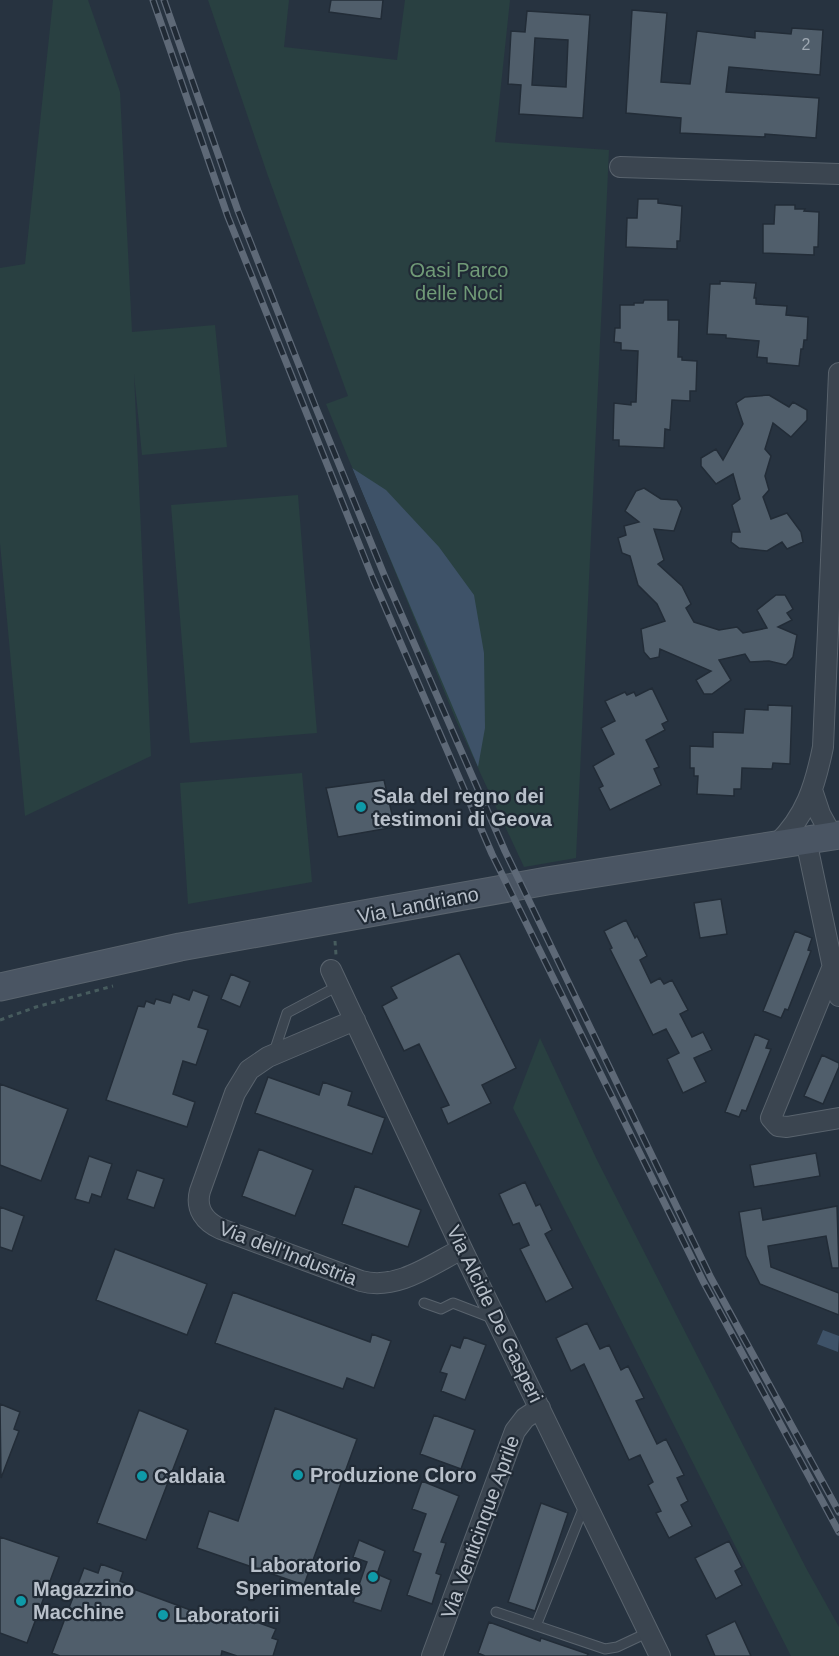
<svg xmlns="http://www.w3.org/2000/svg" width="839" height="1656" viewBox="0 0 839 1656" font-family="Helvetica,sans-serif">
  <rect width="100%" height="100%" fill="#273340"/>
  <path fill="#294041" d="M53 0H88L120 92 132 332 215 325 227 447 142 455 134 374 151 756 25 816 0 543V268L25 264Z
    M208 0H289L284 47 397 60 405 0H510L495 142 609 150 576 858 524 867 457 723 326 404 348 396 268 176Z
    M298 495 317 733 190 743 171 505Z
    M302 773 312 882 188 904 180 783Z
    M540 1038 597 1160 806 1568 839 1627V1656H791L513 1108Z"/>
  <path fill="#3e5268" d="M352 468 386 490 439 547 474 595 484 653 485 728 478 767Z
    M823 1330 839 1336 838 1352 817 1344Z"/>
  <path fill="#273340" d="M351 465 457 723 479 770 475 769 388 564 349 469Z"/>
  <path fill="#505e6b" stroke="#222c37" stroke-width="1.5" fill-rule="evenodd" d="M331 0H383L381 19 329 12Z
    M632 10 667 13 661 82 690 84 697 31 755 38V31L791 34 792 28 823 30 820 75 729 67 726 92 819 98 816 138 765 134V137L680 133 681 118 626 113Z
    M527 11 590 15 583 118 519 114 521 85 508 84 511 31 525 32ZM535 38 568 40 566 87 532 85Z
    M638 199H658V203L682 206 680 241H677V249L626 247 627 218H637Z
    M775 205H795V209H805L804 211 819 212 818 247H814V255L763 253V224H774Z
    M720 281 756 283 754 298H756V304L787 306 786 315 808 317 807 340H804L803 349H801L799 366 767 363V358L757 357 759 341 726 338V335L707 334 710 284H720Z
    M644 300H668V320H679L678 357H682V360L697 361 696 391H690V401L672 400 670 430 665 429 664 448 619 446V440H613L614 403 631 405V402H636L638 351 621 350V343L614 342 615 328H620V305H634V303H643Z
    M769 395 789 407 793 402 807 410V420L791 437 773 423 765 449 771 456 765 476 769 490 763 497 771 519 787 513 801 532 803 542 787 549 782 542 767 551 739 548 731 542 732 532H740L732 505 740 499 733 474 716 484 701 466V458L716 449 723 460 743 424 736 403 745 397Z
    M644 488 661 499 677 500 682 508 674 531 654 529 664 560 658 564 682 586 691 604 686 608 694 622 719 630 737 627 743 633 767 628 757 610 776 595H785L793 609 787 613 792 620 778 627 797 635 793 657 786 665 769 661 750 662 745 654 719 660 731 680 712 694H704L696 680 711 671 660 649 659 657 650 659 644 652 641 629 665 621 657 604 638 585 630 556 622 553 618 538 626 535 624 526 639 522 625 511 636 491Z
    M652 688 668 721 662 724 665 730 646 740 659 767 654 769 661 785 610 810 599 788 603 786 593 766 614 754 601 728 615 721 605 701 625 692 627 695 634 692 636 696Z
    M768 705 792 706 790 764 773 763 772 769 742 768 741 789H734V796L697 794 698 776H694V768H690V746L713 747V732L743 733 745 709 768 710Z
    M384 780 395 827 338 837 326 788Z
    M721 899 727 934 700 938 694 903Z
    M626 920 635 938 637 936 647 956 640 960 651 983 660 978 664 984 672 980 688 1010 680 1014 692 1037 703 1032 712 1050 694 1058 706 1082 683 1093 667 1059 679 1053 666 1029 653 1035 610 949 612 948 604 931Z
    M795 931 812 938 808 950 811 951 788 1010 785 1009 781 1018 763 1011Z
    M459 953 516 1068 482 1085 491 1103 448 1124 441 1108 449 1105 419 1044 404 1051 382 1006 397 998 391 987Z
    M231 974 250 982 240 1007 221 999Z
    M193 990 209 996 198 1027 208 1030 196 1065 183 1061 173 1094 195 1102 187 1127 106 1100 138 1006 144 1007 146 1001 154 1004 156 999 170 1003 173 994 189 1000Z
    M755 1034 769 1040 766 1048 771 1049 746 1111 742 1110 739 1117 725 1112Z
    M822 1055 839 1063V1067L823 1104 804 1096Z
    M268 1077 319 1095 323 1082 352 1092 348 1105 385 1118 372 1154 255 1113Z
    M0 1084 68 1109 41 1181 0 1165Z
    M259 1149 313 1170 295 1216 242 1196Z
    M816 1153 820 1176 754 1187 750 1165Z
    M89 1156 112 1164 101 1197 92 1194 89 1203 75 1199Z
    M137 1170 164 1179 154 1208 127 1199Z
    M525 1182 536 1206 540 1204 552 1230 545 1234 573 1288 546 1302 520 1249 529 1245 519 1223 513 1225 499 1194Z
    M355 1186 421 1210 408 1247 342 1224Z
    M837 1206 839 1268H832L826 1236 768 1246 771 1267 839 1293V1315L760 1284 746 1256 739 1212 761 1208 763 1220Z
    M0 1207 24 1216 12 1251 0 1247Z
    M115 1249 207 1284 187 1335 96 1300Z
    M233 1292 370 1342 372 1334 391 1341 374 1388 347 1378 343 1389 215 1343Z
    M587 1323 600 1349 609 1345 621 1370 628 1366 644 1398 636 1401 657 1444 666 1439 684 1475 677 1478 688 1501 681 1505 692 1526 669 1538 656 1513 661 1511 648 1485 653 1482 640 1455 629 1460 584 1364 571 1371 556 1338Z
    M464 1337 486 1345 465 1400 441 1391 447 1374 440 1372 451 1345 460 1348Z
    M0 1404 20 1412 14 1429 19 1431 1 1478Z
    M275 1408 357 1439 304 1585 197 1548 209 1511 238 1521Z
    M139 1410 188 1430 146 1540 97 1523Z
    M434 1415 475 1430 461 1469 420 1454Z
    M422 1481 459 1496 441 1542 446 1543 436 1573 441 1575 432 1604 407 1595 421 1554 413 1551 426 1514 412 1509Z
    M541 1503 568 1513 535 1611 508 1602Z
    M0 1537 59 1557 27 1643 0 1633Z
    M359 1540 385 1551 377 1574 391 1580 381 1611 353 1602 367 1562 353 1557Z
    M729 1541 742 1567 735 1571 742 1585 716 1599 695 1558Z
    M101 1564 123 1572 120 1581 132 1586 131 1588 212 1618 223 1622 226 1611 276 1629 272 1638 278 1640 273 1656H237L222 1651 221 1656H60L52 1653 84 1568 98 1573Z
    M735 1621 751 1656H715L706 1635Z
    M489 1622 540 1641 541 1638 588 1654 587 1656H485L478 1653Z"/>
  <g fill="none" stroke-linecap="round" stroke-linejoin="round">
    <g stroke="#59636d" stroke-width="11">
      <path id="lane" d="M274 1052 287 1013 338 986
        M424 1303 441 1309 453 1303 492 1318
        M496 1612 605 1649 617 1647 649 1632
        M536 1626 585 1504"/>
    </g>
    <g stroke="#59636d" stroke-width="22">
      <path id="street" d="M620 167 839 174
        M812 790 820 814 832 836
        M806 840 839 996
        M777 844C806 816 815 786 823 747L839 373
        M833 966 771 1118 778 1126 787 1127 839 1118
        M331 970 462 1249 660 1656
        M355 1020 268 1057 249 1070 235 1093 200 1191C195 1209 205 1222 221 1229L361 1281C397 1291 432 1264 462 1249
        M432 1656 515 1431 525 1418 540 1408"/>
    </g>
    <g stroke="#59636d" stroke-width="29">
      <path id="secondary" d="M0 987 180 947 547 881 839 835"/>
    </g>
    <path stroke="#475c5e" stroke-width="3" stroke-dasharray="4.5 4.5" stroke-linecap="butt" d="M335 941 336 955
      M0 1020 36 1007 113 986"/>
    <use href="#lane" stroke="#3b4550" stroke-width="9"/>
    <use href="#street" stroke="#3b4550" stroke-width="20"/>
    <use href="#secondary" stroke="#4a5563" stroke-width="27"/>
    <g stroke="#5e6977" stroke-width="7">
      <path id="rail" d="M153 0 228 217 373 579 492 854 703 1281 839 1532
        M164 0 238 211 316 408 385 577 505 851 711 1278 839 1512"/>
    </g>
    <use href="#rail" stroke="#202a35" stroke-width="4.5" stroke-dasharray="14" stroke-linecap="butt"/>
  </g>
  <g fill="#0f9aa8" stroke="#202a35" stroke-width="2">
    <circle cx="361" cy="807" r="6"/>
    <circle cx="298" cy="1475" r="6"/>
    <circle cx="142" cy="1476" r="6"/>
    <circle cx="373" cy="1577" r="6"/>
    <circle cx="21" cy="1601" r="6"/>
    <circle cx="163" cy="1615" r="6"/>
  </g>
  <g text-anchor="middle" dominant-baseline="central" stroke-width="4.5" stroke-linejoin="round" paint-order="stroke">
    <g font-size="16" fill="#9ea8b2">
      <text x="806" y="44">2</text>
    </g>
    <g font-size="20" fill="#709a77" stroke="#202a35">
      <text x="459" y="270">Oasi Parco<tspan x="459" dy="23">delle Noci</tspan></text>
    </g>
    <g font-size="20" font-weight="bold" fill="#b8c0ca" stroke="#202a35" text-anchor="start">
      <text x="373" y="796">Sala del regno dei<tspan x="373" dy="23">testimoni di Geova</tspan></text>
      <text x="310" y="1475">Produzione Cloro</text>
      <text x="154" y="1476">Caldaia</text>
      <text x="361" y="1565" text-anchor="end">Laboratorio<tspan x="361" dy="23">Sperimentale</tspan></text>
      <text x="33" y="1589">Magazzino<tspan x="33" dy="23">Macchine</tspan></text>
      <text x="175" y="1615">Laboratorii</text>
    </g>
    <g font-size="20" fill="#b8c0ca" stroke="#202a35">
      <text transform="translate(418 905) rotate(-11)">Via Landriano</text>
      <text transform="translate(288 1253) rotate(21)">Via dell'Industria</text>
      <text transform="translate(495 1314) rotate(64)">Via Alcide De Gasperi</text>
      <text transform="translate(480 1527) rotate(-70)">Via Venticinque Aprile</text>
    </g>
  </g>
</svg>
